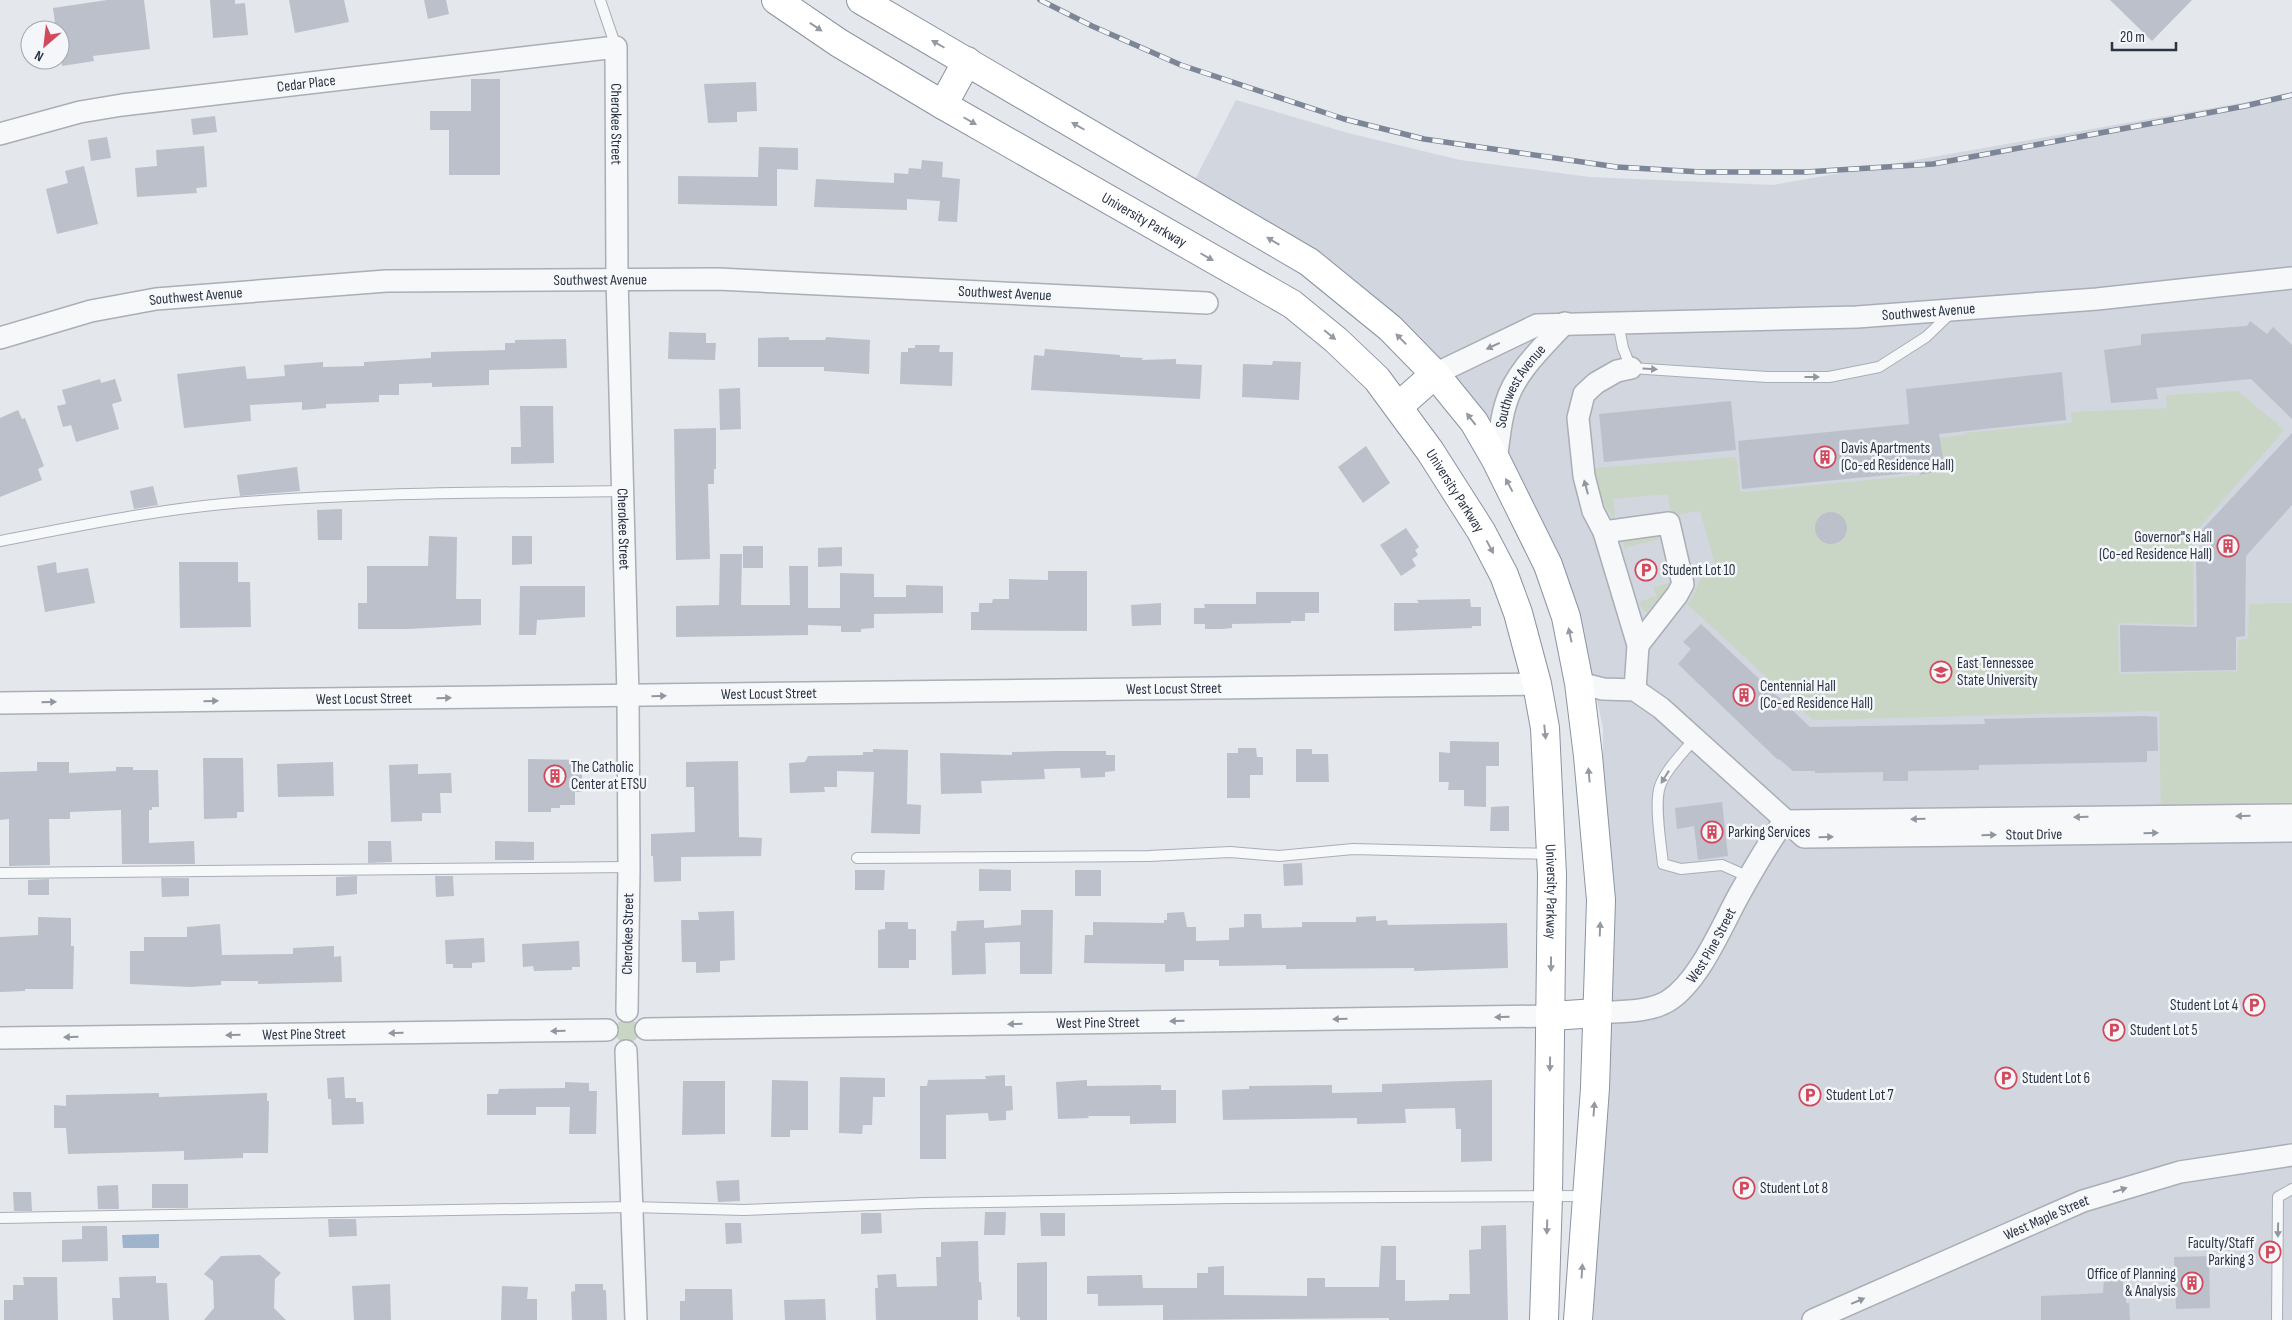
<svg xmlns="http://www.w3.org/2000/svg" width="2292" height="1320" viewBox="0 0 2292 1320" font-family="'Sofia Sans Condensed',sans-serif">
  <rect width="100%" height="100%" fill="#e4e7ec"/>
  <path fill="#d2d6de" d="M2292 94V1320H1593L1601 1108 1612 922 1603 758V728L1579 616 1418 356 1189 191 1236 100 1348 133 1460 160 1590 177 1773 185Z"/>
  <path fill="#c9d6c5" d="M2238 391 2284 430 2197 530 2193 554 2194 625 2118 623 2119 674 2237 671 2238 640 2248 639 2249 604 2292 603V810L2161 812 2159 711 1813 720 1687 604C1704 586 1691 578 1716 567L1700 511 1675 515 1670 509 1668 494 1613 499 1615 516 1613 518 1600 497 1595 468 1736 457 1740 491 1745 492 1919 475 1914 441 1965 435V433L2072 423 2071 412 2167 408 2166 395Z
    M1656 536 1659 539 1624 548 1623 542 1626 539Z
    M1669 583 1672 586 1647 612 1643 610 1639 602 1656 596 1654 587Z
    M615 1031a12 12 0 1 1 24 0a12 12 0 1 1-24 0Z"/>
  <path fill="#9fb4cc" d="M159 1234V1248H123L122 1235Z"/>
  <path fill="#bbc0ca" d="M107 0H144L150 49 93 56 94 61 62 66 60 30H56L53 8Z
    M210 0H235V4L245 3 248 35 213 38Z
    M289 0H344L349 22 295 33Z
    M424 0H446L449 14 428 19Z
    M2110 0H2192L2152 41Z
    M471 79H500V175H449V130H430V111H471Z
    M756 82 757 111 737 112V122L708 123 704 84Z
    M215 116 217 132 193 135 191 119Z
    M107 137 111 158 91 161 88 140Z
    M204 146 207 187 196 188 197 193 137 197 135 168 157 166 156 150Z
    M759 147 798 148V170L777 169V206L678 204V176L758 177Z
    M922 160 943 162 942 177 960 179 957 222 938 221 940 201 907 199V210L814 207 816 179 894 183V173L908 174 909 168 921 169Z
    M84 166 98 224 57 234 46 189 68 183 65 171Z
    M2250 321 2267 334 2273 327 2292 345V419L2251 379 2156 388 2158 399 2111 403 2104 350 2141 345V334L2247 326Z
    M669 332 706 333V343H716L715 360 668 359Z
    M789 337V340H825L826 337 870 340 869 374 824 371V367H758V338Z
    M566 339 567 368 489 370V385L432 387V383L399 384V395H379V402L326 404V408L302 410V402L250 405 251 421 184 428 177 374 245 366 247 379 285 376 284 365 323 362V367L364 366V362L431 358V352L505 350V343H515V340Z
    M915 345H940L939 352H953L952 386 900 384 901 352H908V348H915Z
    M1045 349 1120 355V357L1143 358 1142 360 1176 359V364L1202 365 1200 399 1031 390 1034 355 1044 356Z
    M1273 361 1301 362 1299 400 1242 397 1243 364 1272 365Z
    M2062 372 2066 420 1939 434 1945 470 1920 475V472L1742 489 1738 441 1909 424 1906 389Z
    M100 379 101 383 115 379 122 401 112 404 119 429 76 442 71 425 63 427 57 406 66 404 62 390Z
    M740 388 741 429 720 430 719 389Z
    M1731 401 1736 450 1604 462 1599 414Z
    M520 406H553L554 463 511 464V447H521Z
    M18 410 22 419 25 418 44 466 38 469 42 480 0 497V418Z
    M716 428V469H714V484H708L710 559 676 560 674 429Z
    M2292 433V505L2246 556 2245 636 2236 637V670L2121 672 2120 625 2197 627 2196 554 2208 538 2200 532Z
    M1366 446 1390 483 1363 503 1338 467Z
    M297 467 300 491 240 496 237 475Z
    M153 486 158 505 134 509 130 491Z
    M342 509V540H318L317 510Z
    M1815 528a16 16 0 1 1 32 0a16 16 0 1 1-32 0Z
    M1406 528 1419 547 1415 550 1418 555 1412 559 1416 566 1401 576 1380 545Z
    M429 536 457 537 456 599H481V625L408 629H358V603H367V566H428Z
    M512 536H532V564L512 565Z
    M743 546H763V568H743Z
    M842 547V566L818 567V548Z
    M720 554H742L741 605H790L789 566H808V608H840V573L874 574V597H906V585L943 586V613L874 614V628L861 629V632H841V626L808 625V635L676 637V606L719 605Z
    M56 562 57 573 88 568 95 603 45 612 37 566Z
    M179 562H238V582H250L251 627 180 628Z
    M1048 571H1087V631L971 630V612H979V603H992L993 599H1009V579L1048 580Z
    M520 586H585V617L537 620 536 635H519Z
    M1256 592H1319V613H1305V621H1291V623L1232 624V628L1223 629H1205V624H1194V608H1205L1204 604H1256Z
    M1470 599 1471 607H1481V626H1472V628L1394 631V603H1419L1417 600Z
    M1161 603V625L1132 626 1131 605Z
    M1701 624 1810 727 1985 724 1984 719 2146 716 2157 717 2158 751H2147V762L1979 765V770L1908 771V781H1883V772L1815 773V771H1793L1779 759 1778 760 1678 664 1691 649 1683 642Z
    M1450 741 1499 742V766H1486V807L1464 806V790H1448L1449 782H1439V752L1450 753Z
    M1238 748H1256L1257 757H1263V775H1250V798H1227V753H1238Z
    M873 749 908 750 907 804 921 805 920 834 871 833 874 772 837 771V787H824L825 792 790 793 789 763 805 762 808 756 863 755V752H873Z
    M1296 749H1312V754H1328L1329 782H1296Z
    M1056 751H1106V755H1115V771L1105 772V777L1081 778 1080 768 1044 769 1045 779 981 781 982 793 941 794 940 753 1012 755V752Z
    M203 758H243L244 812H237V818L204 819Z
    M528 759 582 760V792H575V805H560V808H551V812H528Z
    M738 761 739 837 762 838 761 856 681 857V881L654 882 653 856H651V834L695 832 694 787H686V762Z
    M37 762H69V773L116 771V767H133V770H158L159 807H152V810H149V843L194 841 195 864H122L121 810 70 812V819H49L50 865 9 866V819L0 820V772L37 771Z
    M333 762 334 796 278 797 277 764Z
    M418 764V774L451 773 452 793H440L441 813H422V821L391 822 389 765Z
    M1722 802 1728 856 1698 860 1694 826 1677 829 1675 808Z
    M1509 806V831H1490L1491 807Z
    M368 841H391L392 862 368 863Z
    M495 841 534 842V860H495Z
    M1302 863 1303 885 1284 886 1283 864Z
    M979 869 1011 870V891H979Z
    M855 870H885L884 890H855Z
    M1075 870H1101V896H1075Z
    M357 876V894L336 896V877Z
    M435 876H453L454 896 436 897Z
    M161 878H189V896L162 897Z
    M49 879V895H28V880Z
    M1021 910H1053L1052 974H1020V942L985 943 986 974 952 975 951 931H956L957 921 984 920V928L1021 925Z
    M734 911 735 960 720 961V972L696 973V962H682L681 920H699L698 912Z
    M1184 912 1187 927H1196V941L1229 940V928L1244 927V914H1261L1262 928H1266L1302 927V922H1356V917L1376 916V921L1387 920 1388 925 1507 923 1508 968 1414 971V968L1286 969V965L1219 966V960H1184V971L1165 972V964L1084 963 1085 935H1093V922L1164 923V920H1167V913Z
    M38 917 71 918V946H74L73 989H25V991L0 992V937L38 935Z
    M885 922H908V929H916V960H909V968H878V930L885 929Z
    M220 924 222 955 293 954V948L334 946V957L341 956 342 982 258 984V981H221V985L190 987 130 984V951H144V937H187V927Z
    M484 938 485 962 472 963V968H453V964H446L445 940Z
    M579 941 580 967H572V970L534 971 533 966 523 967 522 944Z
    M1005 1075V1086H1012L1013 1110 1006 1111V1120L989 1121 988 1113 946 1115V1159H920V1086H927L928 1080 986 1079 985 1076Z
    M344 1077 345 1098H356V1102H363L364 1124 332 1125 331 1099H338H328L327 1078Z
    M840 1077 885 1078V1097H873L872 1125H863L862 1134 839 1133Z
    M772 1080 808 1081V1130H790V1137H771Z
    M1087 1080V1086L1161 1085V1090H1176V1123L1130 1124V1116H1088L1089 1118 1058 1119 1056 1082Z
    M1492 1080V1161L1461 1162V1129H1456L1455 1108 1405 1109 1406 1123 1357 1124V1118L1223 1120 1222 1090 1249 1089V1086L1332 1085V1093L1382 1092V1084Z
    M683 1081H725V1134L682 1135Z
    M565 1082 589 1083V1091H597L596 1134H569L570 1107H536V1115H487V1094H498L499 1089 565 1088Z
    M159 1093V1097L267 1093V1101H269L268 1153H243V1158L184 1160V1151L68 1154 66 1128H54V1105L66 1106V1095Z
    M739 1180 740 1201 718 1202 716 1181Z
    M152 1184H188V1208H152Z
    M118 1185 119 1209H98L97 1186Z
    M13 1192H31L32 1211H14Z
    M985 1212H1006L1005 1235H984Z
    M861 1213H881L882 1233 861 1234Z
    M1040 1213H1065V1236H1041Z
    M328 1219H356L357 1236 329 1237Z
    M725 1223H741L742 1243 726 1244Z
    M1506 1225 1508 1320H1389V1318L1163 1320V1305L1098 1306V1294H1087V1276L1142 1275 1143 1288H1197V1273H1208V1267L1224 1266V1295L1307 1296V1278H1325V1287H1379L1381 1246H1396V1280H1405V1301L1449 1300V1294H1470L1469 1250 1481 1249V1226Z
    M82 1226H107L108 1261 62 1262V1240L82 1239Z
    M978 1241 979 1282H981L982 1300H978V1320H876L875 1288H878L877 1275 896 1274 897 1287 937 1286 936 1257H941V1242Z
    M260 1255 281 1273 275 1279 274 1308 286 1320H204L214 1308 213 1281 204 1274 221 1256Z
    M2209 1256 2210 1308 2176 1309 2174 1257Z
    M1047 1262V1320H1020V1317H1017V1263Z
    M156 1276V1283H167L169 1320H113L112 1298H120L119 1277Z
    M23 1277H57L58 1320H4V1300H13V1285H24Z
    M2123 1278V1290H2126V1303H2129L2130 1320H2041V1296L2103 1293 2104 1279Z
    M390 1284 391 1320H354L352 1286Z
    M575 1284H603V1290H606L607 1320H572L571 1292 575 1291Z
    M502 1286 528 1287 527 1299H537V1320H501Z
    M685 1289H732L733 1320H680V1301H685Z
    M825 1299 826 1320H785L784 1300Z"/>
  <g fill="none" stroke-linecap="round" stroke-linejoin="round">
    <g stroke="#a9aeb7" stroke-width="12">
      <path id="service" d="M600 0 616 47
        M1618 323 1623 348 1631 368 1767 377H1829L1879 367 1926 337 1951 313
        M0 541C74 527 148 511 223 504 356 492 490 493 623 491
        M1695 738C1684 752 1666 769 1660 786 1654 803 1661 845 1663 864L1681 869 1722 865 1749 877
        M857 858 1149 856 1230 852 1279 856 1353 849 1550 854
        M0 873 629 867
        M0 1218 631 1207 744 1210 925 1203 1231 1198 1586 1196
        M2277 1320 2278 1197 2292 1189"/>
    </g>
    <g stroke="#a9aeb7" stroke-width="24">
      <g id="minor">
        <path id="s1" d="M0 134 80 112 122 105 616 47 617 278 628 696 629 867 627 1011"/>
        <path id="s2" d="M0 338 91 311 156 299 386 281 718 279 1207 303"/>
        <path d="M1631 368 1617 371 1596 383 1584 394 1578 418 1584 476 1593 511 1604 532 1638 645 1635 690"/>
        <path id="s3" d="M1435 374 1537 325 1857 317 2097 299 2292 278"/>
        <path id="s4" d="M1496 460C1499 441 1500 421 1506 403 1515 372 1543 347 1565 323"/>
        <path d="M1604 532 1669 523 1683 584 1677 595 1638 645"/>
        <path id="s5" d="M1579 683 1603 689 1635 690 1661 708 1804 837 2292 831"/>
        <path id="s6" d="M0 703 1537 684"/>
        <path d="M1784 821 2292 815"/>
        <path id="s7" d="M1597 1013C1620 1011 1648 1013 1668 1001 1700 981 1722 925 1740 893 1754 868 1768 844 1784 821"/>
        <path id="s8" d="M646 1029 1551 1016"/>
        <path id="s9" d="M0 1038 607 1030"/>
        <path d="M626 1051 636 1320"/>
        <path id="s10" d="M1813 1320 2083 1201 2180 1172 2292 1155"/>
      </g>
    </g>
    <g stroke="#8b94a3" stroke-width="30">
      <g id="trunk">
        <path id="s11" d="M776 0 839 43 943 105 1292 304 1336 340 1377 379 1430 451 1481 531 1504 575 1518 613 1537 684 1545 728 1552 875 1548 1196 1544 1320"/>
        <path d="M861 0 1309 262 1390 328 1435 374 1474 422 1496 460 1548 565 1566 617 1579 683 1588 756 1601 900 1595 1088 1578 1320"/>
        <path d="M943 105 967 61"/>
        <path d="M1399 406 1435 374"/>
        <path d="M1551 1016 1597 1013"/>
      </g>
    </g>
    <use href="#service" stroke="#f7f8fa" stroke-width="10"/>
    <use href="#minor" stroke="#f7f8fa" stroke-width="21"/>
    <use href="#trunk" stroke="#fff" stroke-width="28"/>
    <g stroke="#7d8696" stroke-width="5.5">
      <path id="rail" d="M1040 0 1092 26 1181 65 1344 119 1424 139 1617 167 1701 172H1806L1933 164 2245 106 2292 95"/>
    </g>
    <use href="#rail" stroke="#f4f6f9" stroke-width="4" stroke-dasharray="11" stroke-linecap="butt"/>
  </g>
  <defs><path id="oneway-solid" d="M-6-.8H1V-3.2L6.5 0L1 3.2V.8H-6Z" transform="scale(1.25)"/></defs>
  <g fill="#959aa2">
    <use href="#oneway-solid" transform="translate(816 27) rotate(34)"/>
    <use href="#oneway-solid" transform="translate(938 44) rotate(-150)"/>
    <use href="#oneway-solid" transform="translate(970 121) rotate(30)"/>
    <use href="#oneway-solid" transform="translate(1078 126) rotate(-150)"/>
    <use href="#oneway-solid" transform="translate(1273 241) rotate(-149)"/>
    <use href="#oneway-solid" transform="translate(1207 257) rotate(30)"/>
    <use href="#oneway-solid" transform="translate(1330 335) rotate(39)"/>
    <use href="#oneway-solid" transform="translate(1401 339) rotate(-134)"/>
    <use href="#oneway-solid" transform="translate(1471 419) rotate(-128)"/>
    <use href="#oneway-solid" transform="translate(1509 485) rotate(-118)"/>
    <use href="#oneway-solid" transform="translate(1490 547) rotate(62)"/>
    <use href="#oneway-solid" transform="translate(1570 635) rotate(-102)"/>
    <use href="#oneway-solid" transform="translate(1545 732) rotate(84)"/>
    <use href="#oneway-solid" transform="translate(1589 775) rotate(-95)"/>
    <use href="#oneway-solid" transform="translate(1600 929) rotate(-88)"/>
    <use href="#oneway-solid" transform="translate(1551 964) rotate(90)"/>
    <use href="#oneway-solid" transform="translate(1550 1064) rotate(91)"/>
    <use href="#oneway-solid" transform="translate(1594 1109) rotate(-86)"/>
    <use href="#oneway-solid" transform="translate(1547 1227) rotate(92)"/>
    <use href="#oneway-solid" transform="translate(1582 1271) rotate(-86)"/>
  </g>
  <g fill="#9196a0">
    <use href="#oneway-solid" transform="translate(1493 346) rotate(155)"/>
    <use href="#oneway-solid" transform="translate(1650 369) rotate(4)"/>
    <use href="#oneway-solid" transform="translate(1812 377)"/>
    <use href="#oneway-solid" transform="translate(1586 487) rotate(-105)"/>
    <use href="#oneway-solid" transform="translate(659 696) rotate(-1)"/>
    <use href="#oneway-solid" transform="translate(444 698) rotate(-1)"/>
    <use href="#oneway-solid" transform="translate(211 701) rotate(-1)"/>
    <use href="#oneway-solid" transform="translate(49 702) rotate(-1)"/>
    <use href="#oneway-solid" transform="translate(1665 777) rotate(122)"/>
    <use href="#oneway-solid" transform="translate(2243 816) rotate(179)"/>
    <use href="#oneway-solid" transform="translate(2081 817) rotate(179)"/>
    <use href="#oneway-solid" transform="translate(1918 819) rotate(179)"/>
    <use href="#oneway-solid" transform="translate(2151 833) rotate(-1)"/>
    <use href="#oneway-solid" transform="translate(1989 835) rotate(-1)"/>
    <use href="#oneway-solid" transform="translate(1826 837) rotate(-1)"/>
    <use href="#oneway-solid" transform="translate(1502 1017) rotate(179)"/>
    <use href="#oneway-solid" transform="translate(1340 1019) rotate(179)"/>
    <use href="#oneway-solid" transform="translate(1177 1021) rotate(179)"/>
    <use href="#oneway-solid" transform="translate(1015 1024) rotate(179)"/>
    <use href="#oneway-solid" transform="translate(558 1031) rotate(179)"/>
    <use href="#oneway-solid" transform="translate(396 1033) rotate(179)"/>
    <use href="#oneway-solid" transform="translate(233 1035) rotate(179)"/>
    <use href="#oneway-solid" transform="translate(71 1037) rotate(179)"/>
    <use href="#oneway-solid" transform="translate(2120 1190) rotate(-17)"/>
    <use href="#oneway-solid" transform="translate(2278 1230) rotate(91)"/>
    <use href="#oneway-solid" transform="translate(1858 1301) rotate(-23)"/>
  </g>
  <defs>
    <g id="building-ring" transform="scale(1.125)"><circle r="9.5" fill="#f4f6f9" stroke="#d1495b" stroke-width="1.5"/><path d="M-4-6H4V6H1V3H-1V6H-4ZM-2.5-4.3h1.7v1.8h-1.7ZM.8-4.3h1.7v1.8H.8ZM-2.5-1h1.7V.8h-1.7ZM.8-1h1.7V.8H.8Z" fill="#d1495b"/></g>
    <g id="parking-ring" transform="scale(1.125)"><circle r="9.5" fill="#f4f6f9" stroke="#d1495b" stroke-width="1.5"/><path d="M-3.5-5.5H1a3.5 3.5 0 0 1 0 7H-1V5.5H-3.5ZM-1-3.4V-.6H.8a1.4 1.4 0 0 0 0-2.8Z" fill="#d1495b"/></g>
    <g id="university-ring" transform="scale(1.125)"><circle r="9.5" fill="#f4f6f9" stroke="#d1495b" stroke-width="1.5"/><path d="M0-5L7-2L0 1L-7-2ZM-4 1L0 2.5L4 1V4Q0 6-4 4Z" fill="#d1495b"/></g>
  </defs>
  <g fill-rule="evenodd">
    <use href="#building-ring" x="1825" y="457"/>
    <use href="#building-ring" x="2228" y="546"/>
    <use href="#parking-ring" x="1646" y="570"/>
    <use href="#university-ring" x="1941" y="672"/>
    <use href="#building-ring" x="1744" y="695"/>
    <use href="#building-ring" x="555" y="776"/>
    <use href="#building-ring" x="1712" y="832"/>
    <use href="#parking-ring" x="2254" y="1005"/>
    <use href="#parking-ring" x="2114" y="1030"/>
    <use href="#parking-ring" x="2006" y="1078"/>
    <use href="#parking-ring" x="1810" y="1095"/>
    <use href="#parking-ring" x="1744" y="1188"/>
    <use href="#parking-ring" x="2270" y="1252"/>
    <use href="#building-ring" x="2192" y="1283"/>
  </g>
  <g text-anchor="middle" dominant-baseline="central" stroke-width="5" stroke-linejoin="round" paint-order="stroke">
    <g font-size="15" fill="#2b3445" stroke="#f4f6f9">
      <text stroke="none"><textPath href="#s1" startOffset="311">Cedar Place</textPath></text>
      <text stroke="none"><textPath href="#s1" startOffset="700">Cherokee Street</textPath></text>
      <text stroke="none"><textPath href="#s11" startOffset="429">University Parkway</textPath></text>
      <text stroke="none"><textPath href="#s2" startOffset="606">Southwest Avenue</textPath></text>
      <text stroke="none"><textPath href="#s2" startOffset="1011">Southwest Avenue</textPath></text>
      <text stroke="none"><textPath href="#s2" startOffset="201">Southwest Avenue</textPath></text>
      <text stroke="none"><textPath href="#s3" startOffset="505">Southwest Avenue</textPath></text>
      <text stroke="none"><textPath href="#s4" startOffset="79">Southwest Avenue</textPath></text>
      <text stroke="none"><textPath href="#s11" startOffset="849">University Parkway</textPath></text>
      <text stroke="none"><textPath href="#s1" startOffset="1105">Cherokee Street</textPath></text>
      <text stroke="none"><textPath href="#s6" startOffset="1174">West Locust Street</textPath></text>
      <text stroke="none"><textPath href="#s6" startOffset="769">West Locust Street</textPath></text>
      <text stroke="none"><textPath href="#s6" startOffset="364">West Locust Street</textPath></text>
      <text stroke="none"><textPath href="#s5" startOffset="511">Stout Drive</textPath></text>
      <text stroke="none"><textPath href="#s11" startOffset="1269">University Parkway</textPath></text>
      <text transform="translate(628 934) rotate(-89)">Cherokee Street</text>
      <text stroke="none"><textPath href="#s7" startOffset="144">West Pine Street</textPath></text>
      <text stroke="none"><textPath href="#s8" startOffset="452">West Pine Street</textPath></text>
      <text stroke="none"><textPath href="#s9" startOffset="304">West Pine Street</textPath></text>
      <text stroke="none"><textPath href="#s10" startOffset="255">West Maple Street</textPath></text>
    </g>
    <g font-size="15" fill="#2b3445" stroke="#f4f6f9" text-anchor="start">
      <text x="1841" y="448">Davis Apartments<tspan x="1841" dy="17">(Co-ed Residence Hall)</tspan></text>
      <text x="2212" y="537" text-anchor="end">Governor"s Hall<tspan x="2212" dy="17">(Co-ed Residence Hall)</tspan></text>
      <text x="1662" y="570">Student Lot 10</text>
      <text x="1957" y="663">East Tennessee<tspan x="1957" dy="17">State University</tspan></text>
      <text x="1760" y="686">Centennial Hall<tspan x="1760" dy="17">(Co-ed Residence Hall)</tspan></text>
      <text x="571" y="767">The Catholic<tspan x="571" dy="17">Center at ETSU</tspan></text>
      <text x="1728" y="832">Parking Services</text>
      <text x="2238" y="1005" text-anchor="end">Student Lot 4</text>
      <text x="2130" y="1030">Student Lot 5</text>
      <text x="2022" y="1078">Student Lot 6</text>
      <text x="1826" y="1095">Student Lot 7</text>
      <text x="1760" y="1188">Student Lot 8</text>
      <text x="2254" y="1243" text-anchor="end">Faculty/Staff<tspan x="2254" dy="17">Parking 3</tspan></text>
      <text x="2176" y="1274" text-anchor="end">Office of Planning<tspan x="2176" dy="17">&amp; Analysis</tspan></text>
    </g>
  </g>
  <g transform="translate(45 45) rotate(208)"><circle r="24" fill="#f4f6f9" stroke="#a4a8b1"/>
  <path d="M0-4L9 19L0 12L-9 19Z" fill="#d1495b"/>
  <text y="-8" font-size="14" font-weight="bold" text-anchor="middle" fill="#2b3445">N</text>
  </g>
  <path d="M2112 42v8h64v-8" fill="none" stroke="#2b3445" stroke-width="2.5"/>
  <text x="2120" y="42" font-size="15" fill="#2b3445" stroke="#f4f6f9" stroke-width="4" paint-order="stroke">20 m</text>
</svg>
